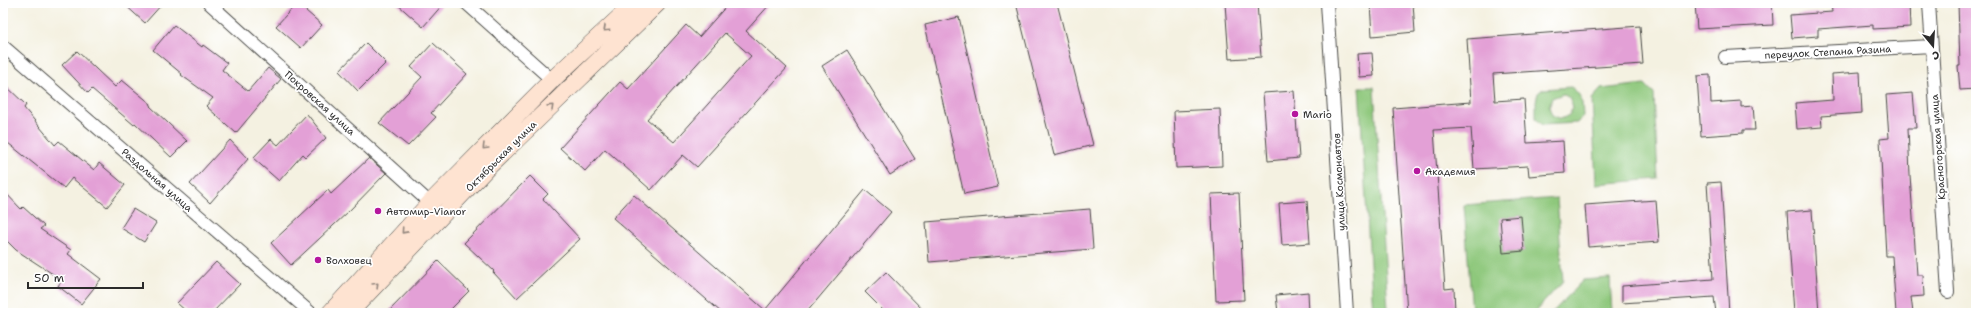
<svg xmlns="http://www.w3.org/2000/svg" width="1979" height="316" viewBox="0 0 1979 316" font-family="'Shantell Sans',sans-serif">
  <rect width="100%" height="100%" fill="#fff"/>
  <filter id="ink" filterUnits="userSpaceOnUse"><feTurbulence type="fractalNoise" baseFrequency=".025" numOctaves="2"/><feDisplacementMap in="SourceGraphic" scale="8" xChannelSelector="R" yChannelSelector="G"/><feConvolveMatrix kernelMatrix="1 2 1 2 8 2 1 2 1" color-interpolation-filters="sRGB"/></filter>
  <filter id="wash" filterUnits="userSpaceOnUse"><feTurbulence type="fractalNoise" baseFrequency=".012" numOctaves="4" result="noise"/><feDisplacementMap in="SourceGraphic" scale="16" xChannelSelector="R" yChannelSelector="G"/><feGaussianBlur stdDeviation="0.9" result="paint"/><feColorMatrix in="noise" values="0 0 0 0 0 0 0 0 0 0 0 0 0 0 0 0 0 1.4 0 .05"/><feComposite in="paint" operator="in"/></filter>
  <g filter="url(#wash)">
    <rect width="100%" height="100%" fill="#f4f1e1"/>
    <path fill="#8ec87c" stroke="#5c7a54" fill-rule="evenodd" d="M1645 84 1654 94 1658 179 1596 184 1592 99 1601 89Z
      M1359 87H1374L1388 309 1386 313H1373Z
      M1571 87C1583 96 1582 101 1583 116L1577 123 1542 125 1536 118V101L1538 93 1543 89ZM1563 94 1569 98 1573 107 1569 115 1561 119 1552 115 1549 107 1552 98Z
      M1557 198 1563 281 1534 313H1472L1464 205ZM1521 216 1524 251 1503 253 1501 218Z
      M1610 278 1612 313H1552L1583 280Z"/>
    <g id="blocks">
      <path fill="#e3a0d6" fill-rule="evenodd" d="M123 3H163L145 23Z
        M297 3 322 25 301 48 276 26Z
        M396 3H444L423 27Z
        M729 3H771L746 31 787 68 697 167 683 155 651 190 605 149 585 171 560 148 620 82 628 89 686 25 699 37ZM725 33 751 56 674 142 647 119Z
        M1016 3H1057L1093 145 1054 155Z
        M1225 3H1257L1261 57 1229 59Z
        M1370 3H1413L1415 32 1372 36Z
        M1695 3H1772L1773 25 1697 29Z
        M1831 3H1909L1910 27 1873 29V25L1818 29V36L1792 38 1790 15 1832 12Z
        M1958 3H1976V89L1960 90 1958 66H1960Z
        M959 17 998 187 964 194 925 25Z
        M174 25 202 47 203 45 227 63 222 70 248 91 268 68 281 79 236 133 206 106 213 98 181 75 182 74 153 50Z
        M1640 26 1643 64 1493 74 1495 101 1524 99 1527 143 1563 141 1565 173 1529 176 1528 166 1474 169 1471 128 1434 130 1445 289 1454 288 1455 312 1407 313 1393 108 1471 102 1467 39Z
        M366 43 386 63 358 91 339 71Z
        M433 43 467 74 431 113 436 117 408 146 379 123 422 77 411 67Z
        M847 50 915 159 890 175 822 66Z
        M77 51 115 87 122 80 151 104 150 106 187 141 171 157 135 123 134 125 92 89 88 93 62 65Z
        M1372 53 1374 76 1359 77 1357 54Z
        M1860 72 1862 113 1821 116 1822 127 1797 129 1795 103 1833 100 1832 74Z
        M1710 75 1711 103 1741 101V107L1753 106 1755 130H1743V133L1701 136 1697 76Z
        M3 83 26 105 24 108 55 145 59 141 94 170 99 163 125 185 107 207 72 178 64 188 3 139Z
        M1294 91 1299 158 1268 161 1263 93Z
        M1913 93 1916 128H1908L1910 175 1917 275H1923L1924 296 1911 297 1913 313H1896L1892 256H1886L1880 139 1889 138 1886 95Z
        M1220 109 1222 166 1176 168 1174 111Z
        M307 114 326 138 306 157 303 154 279 181 253 158 271 139 278 145Z
        M230 140 248 159 210 203 190 184Z
        M369 158 386 173 348 212 291 265 271 243 328 190 331 194Z
        M530 176 548 194 543 199 580 239 517 298 493 272 494 271 464 243Z
        M1721 182 1729 313H1716L1714 297 1622 303V286L1713 279 1707 183Z
        M3 190 21 209 23 207 44 226 40 229 71 250 68 254 101 279 81 304 58 286 62 280 16 250 3 237Z
        M865 190 891 212 806 313H722L613 218 634 195 765 310Z
        M1239 193 1244 300 1216 301 1211 194Z
        M1656 200 1659 242 1588 247 1585 205Z
        M1307 201 1310 243 1282 245 1279 203Z
        M133 209 156 223 144 242 121 228Z
        M1090 209 1093 249 929 262 926 222Z
        M1812 210 1819 313H1794L1787 212Z
        M1521 216 1524 251 1503 253 1500 218Z
        M438 261 469 291 447 313H387Z
        M216 262 240 284 212 313H188L177 303Z
        M886 272 926 313H886L865 292Z
        M1308 292 1309 313H1278L1276 295Z"/>
    </g>
  </g>
  <g filter="url(#ink)">
    <use href="#blocks" fill-opacity="0" stroke="#494946" stroke-width="1"/>
    <g fill="none" stroke-linecap="round" stroke-linejoin="round">
      <g stroke="#494946" stroke-width="14">
        <path id="minor" d="M209 3 430 203
          M466 3 552 80
          M1327 3 1347 313
          M1929 3 1948 292
          M3 46 311 313
          M1725 57 1932 46"/>
      </g>
      <g stroke="#494946" stroke-width="18">
        <path id="secondary" d="M330 313 430 203 552 80 635 3
          M349 313 486 169 658 3"/>
      </g>
      <use href="#minor" stroke="#fff" stroke-width="12"/>
      <use href="#secondary" stroke="#fee3d1" stroke-width="17"/>
    </g>
    <defs><path id="oneway-chevron" d="M-2-3.5L2.5 0L-2 3.5" fill="none" stroke-width="1.6" stroke-linecap="round" stroke-linejoin="round"/></defs>
    <g stroke="#94877e">
      <use href="#oneway-chevron" transform="translate(606 29) rotate(137)"/>
      <use href="#oneway-chevron" transform="translate(551 107) rotate(-44)"/>
      <use href="#oneway-chevron" transform="translate(485 147) rotate(135)"/>
      <use href="#oneway-chevron" transform="translate(404 231) rotate(132)"/>
      <use href="#oneway-chevron" transform="translate(376 285) rotate(-46)"/>
    </g>
  </g>
  <g fill="#b5179e" stroke="#fff" stroke-width="1.5">
    <circle cx="1295" cy="114" r="4"/>
    <circle cx="1417" cy="171" r="4"/>
    <circle cx="378" cy="211" r="4"/>
    <circle cx="318" cy="260" r="4"/>
  </g>
  <g text-anchor="middle" dominant-baseline="central" stroke-width="3.5" stroke-linejoin="round" paint-order="stroke">
    <g font-size="10" fill="#2b2b2b" stroke="#fff">
      <text transform="translate(1828 52) rotate(-3)">переулок Степана Разина</text>
      <text transform="translate(320 103) rotate(42)">Покровская улица</text>
      <text transform="translate(1938 147) rotate(-94)">Красногорская улица</text>
      <text transform="translate(501 156) rotate(-45)">Октябрьская улица</text>
      <text transform="translate(157 180) rotate(41)">Раздольная улица</text>
      <text transform="translate(1339 182) rotate(-93)">улица Космонавтов</text>
    </g>
    <g font-size="10" fill="#2b2b2b" stroke="#fff" text-anchor="start">
      <text x="1303" y="114">Mario</text>
      <text x="1425" y="171">Академия</text>
      <text x="386" y="211">Автомир-Vianor</text>
      <text x="326" y="260">Волховец</text>
    </g>
  </g>
  <rect width="1979" height="316" fill="none" stroke="#fff" stroke-width="16"/>
  <g transform="translate(1933 46) rotate(162)" stroke="#ffffff" stroke-width="3" paint-order="stroke">
  <path d="M0-3L7 15L0 10L-7 15Z" fill="#2b2b2b"/>
  <text y="-6" font-size="11" font-weight="bold" text-anchor="middle" fill="#2b2b2b">С</text>
  </g>
  <path d="M28 282v6h115v-6" fill="none" stroke="#2b2b2b" stroke-width="2"/>
  <text x="34" y="282" font-size="12" fill="#2b2b2b" stroke="#ffffff" stroke-width="3" paint-order="stroke">50 m</text>
</svg>
